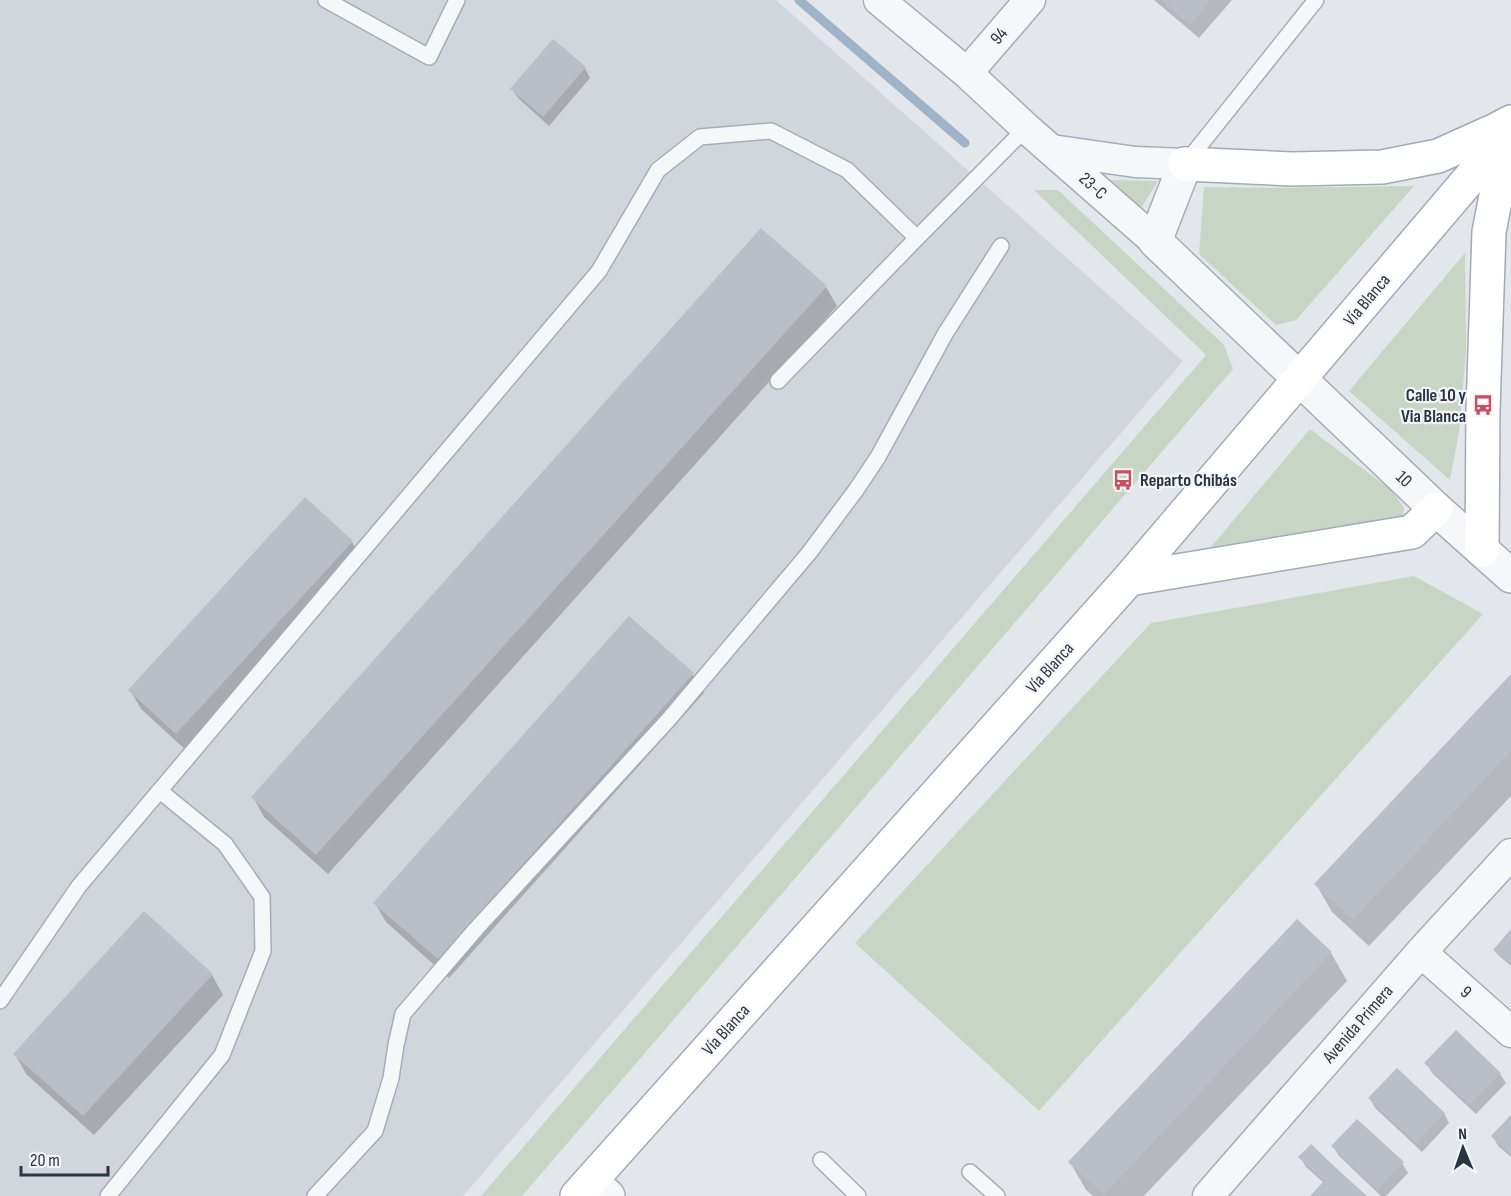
<svg xmlns="http://www.w3.org/2000/svg" width="1511" height="1196" viewBox="0 0 1511 1196" font-family="'Sofia Sans Condensed',sans-serif">
  <rect width="100%" height="100%" fill="#e3e6eb"/>
  <path fill="#d1d5dc" d="M0 0H776L1183 361 463 1196H0Z"/>
  <path fill="#c8d4c4" d="M1111 180 1158 181 1141 208Z
    M1414 186 1296 320 1276 325 1199 254 1204 187 1278 188Z
    M1034 190H1058L1224 345 1233 369 522 1196H481L1206 355Z
    M1465 253 1466 351 1459 432 1450 480 1349 391Z
    M1310 429 1391 490 1404 508 1403 518 1206 553Z
    M1414 576 1483 614 1039 1111 855 943 1151 623Z"/>
  <path fill="#0003" d="M1154 0H1232L1199 38Z
    M585 68 590 78 549 126 518 98 512 89Z
    M826 287 837 306 328 874 264 817 253 797Z
    M352 542 363 562 188 752 141 709 130 690Z
    M692 674 704 693 449 978 386 922 375 903Z
    M1511 677V796L1369 946 1332 912 1316 884Z
    M1297 921 1331 953 1347 981 1144 1196H1093L1086 1190 1070 1162Z
    M1511 931V966L1497 954 1495 950Z
    M212 975 223 995 94 1135 26 1074 15 1054Z
    M1426 1063 1500 1074 1506 1083 1476 1114 1432 1073Z
    M1370 1098 1444 1113 1449 1123 1422 1152 1375 1108Z
    M1511 1117V1157L1498 1146 1493 1136Z
    M1333 1146 1402 1163 1408 1173 1386 1196H1381L1339 1156Z
    M1300 1157 1365 1196H1312L1324 1183 1306 1167Z"/>
  <g fill="none" stroke-linecap="round" stroke-linejoin="round">
    <path stroke="#9fb4c9" stroke-width="9" d="M799 0 965 143"/>
  </g>
  <path fill="#babfc7" d="M1161 0H1211L1190 25Z
    M553 39 586 67 543 117 510 89Z
    M761 228 827 286 316 855 251 797Z
    M305 497 353 541 176 734 128 690Z
    M629 616 694 673 438 959 373 903Z
    M1511 674V751L1353 920 1314 884Z
    M144 911 213 974 83 1116 13 1054Z
    M1297 919 1332 952 1104 1195 1068 1162Z
    M1511 929V964L1493 950Z
    M1456 1030 1501 1073 1470 1105 1424 1063Z
    M1397 1068 1445 1113 1416 1143 1368 1098Z
    M1511 1115V1155L1491 1136Z
    M1357 1119 1404 1162 1377 1190 1331 1146Z
    M1311 1144 1336 1168 1367 1196H1310L1324 1181 1298 1157Z"/>
  <g fill="none" stroke-linecap="round" stroke-linejoin="round">
    <g stroke="#a8adb5" stroke-width="18">
      <path id="service" d="M326 0 429 57 457 0
        M1185 164 1316 0
        M778 381 917 238 1026 128
        M0 1001 79 886 599 271 658 170 700 137 771 131 847 170 917 238
        M821 1160 858 1196
        M970 1172 997 1196
        M108 1196 222 1055 263 951 262 897 225 844 160 791
        M315 1196 375 1131 391 1078 396 1045 403 1014 476 929 669 719 809 553 856 490 878 457 945 334 1001 246"/>
    </g>
    <g stroke="#a8adb5" stroke-width="33">
      <path id="minor" d="M879 0 967 73 1026 128 1155 241
        M967 73 1030 0
        M1052 150 1135 162 1185 164
        M1421 952 1511 1032
        M1208 1196 1421 952 1511 854"/>
    </g>
    <g stroke="#a8adb5" stroke-width="36">
      <path id="tertiary" d="M1185 164 1155 241 1436 509 1511 576
        M591 1181 608 1196"/>
    </g>
    <g stroke="#a2aab6" stroke-width="36">
      <path id="primary" d="M1185 164 1292 169 1382 167 1438 156 1496 130 1511 122
        M1482 550 1483 410 1489 232 1496 196 1511 148
        M1129 579 1412 532 1436 509
        M577 1196 1129 579 1511 130"/>
    </g>
    <use href="#service" stroke="#f6f7f9" stroke-width="15"/>
    <use href="#minor" stroke="#f6f7f9" stroke-width="30"/>
    <use href="#tertiary" stroke="#f6f7f9" stroke-width="33"/>
    <use href="#primary" stroke="#fff" stroke-width="33"/>
  </g>
  <defs>
    <g id="bus-bare" transform="scale(1.62)"><path d="M-5-6H5V4H4V6H2V4H-2V6H-4V4H-5ZM-3.5-4V0h7V-4ZM-3.5 1.2v1.5H-2V1.2ZM2 1.2v1.5H3.5V1.2Z" fill="#ca4d60" stroke="#f3f5f8" stroke-width="2.5" paint-order="stroke"/></g>
  </defs>
  <g fill-rule="evenodd">
    <use href="#bus-bare" x="1483" y="405"/>
    <use href="#bus-bare" x="1123" y="480"/>
  </g>
  <g text-anchor="middle" dominant-baseline="central" stroke-width="4.5" stroke-linejoin="round" paint-order="stroke">
    <g font-size="18" fill="#2b3442" stroke="#f3f5f8">
      <text transform="translate(999 36) rotate(-49)">94</text>
      <text transform="translate(1093 186) rotate(42)">23-C</text>
      <text transform="translate(1367 300) rotate(-50)">Vía Blanca</text>
      <text transform="translate(1404 479) rotate(43)">10</text>
      <text transform="translate(1050 668) rotate(-48)">Vía Blanca</text>
      <text transform="translate(1466 992) rotate(42)">9</text>
      <text transform="translate(1358 1024) rotate(-49)">Avenida Primera</text>
      <text transform="translate(726 1030) rotate(-48)">Vía Blanca</text>
    </g>
    <g font-size="18" font-weight="bold" fill="#2b3442" stroke="#f3f5f8" text-anchor="end">
      <text x="1466" y="395">Calle 10 y<tspan x="1466" dy="21">Via Blanca</tspan></text>
      <text x="1140" y="480" text-anchor="start">Reparto Chibás</text>
    </g>
  </g>
  <g transform="translate(1463 1148) rotate(358)" stroke="#f3f5f8" stroke-width="4.5" paint-order="stroke">
  <path d="M0-4.5L10 22L0 15L-10 22Z" fill="#2b3442"/>
  <text y="-9" font-size="16" font-weight="bold" text-anchor="middle" fill="#2b3442">N</text>
  </g>
  <path d="M21 1166v9h87v-9" fill="none" stroke="#2b3442" stroke-width="3"/>
  <text x="30" y="1166" font-size="18" fill="#2b3442" stroke="#f3f5f8" stroke-width="4.5" paint-order="stroke">20 m</text>
</svg>
